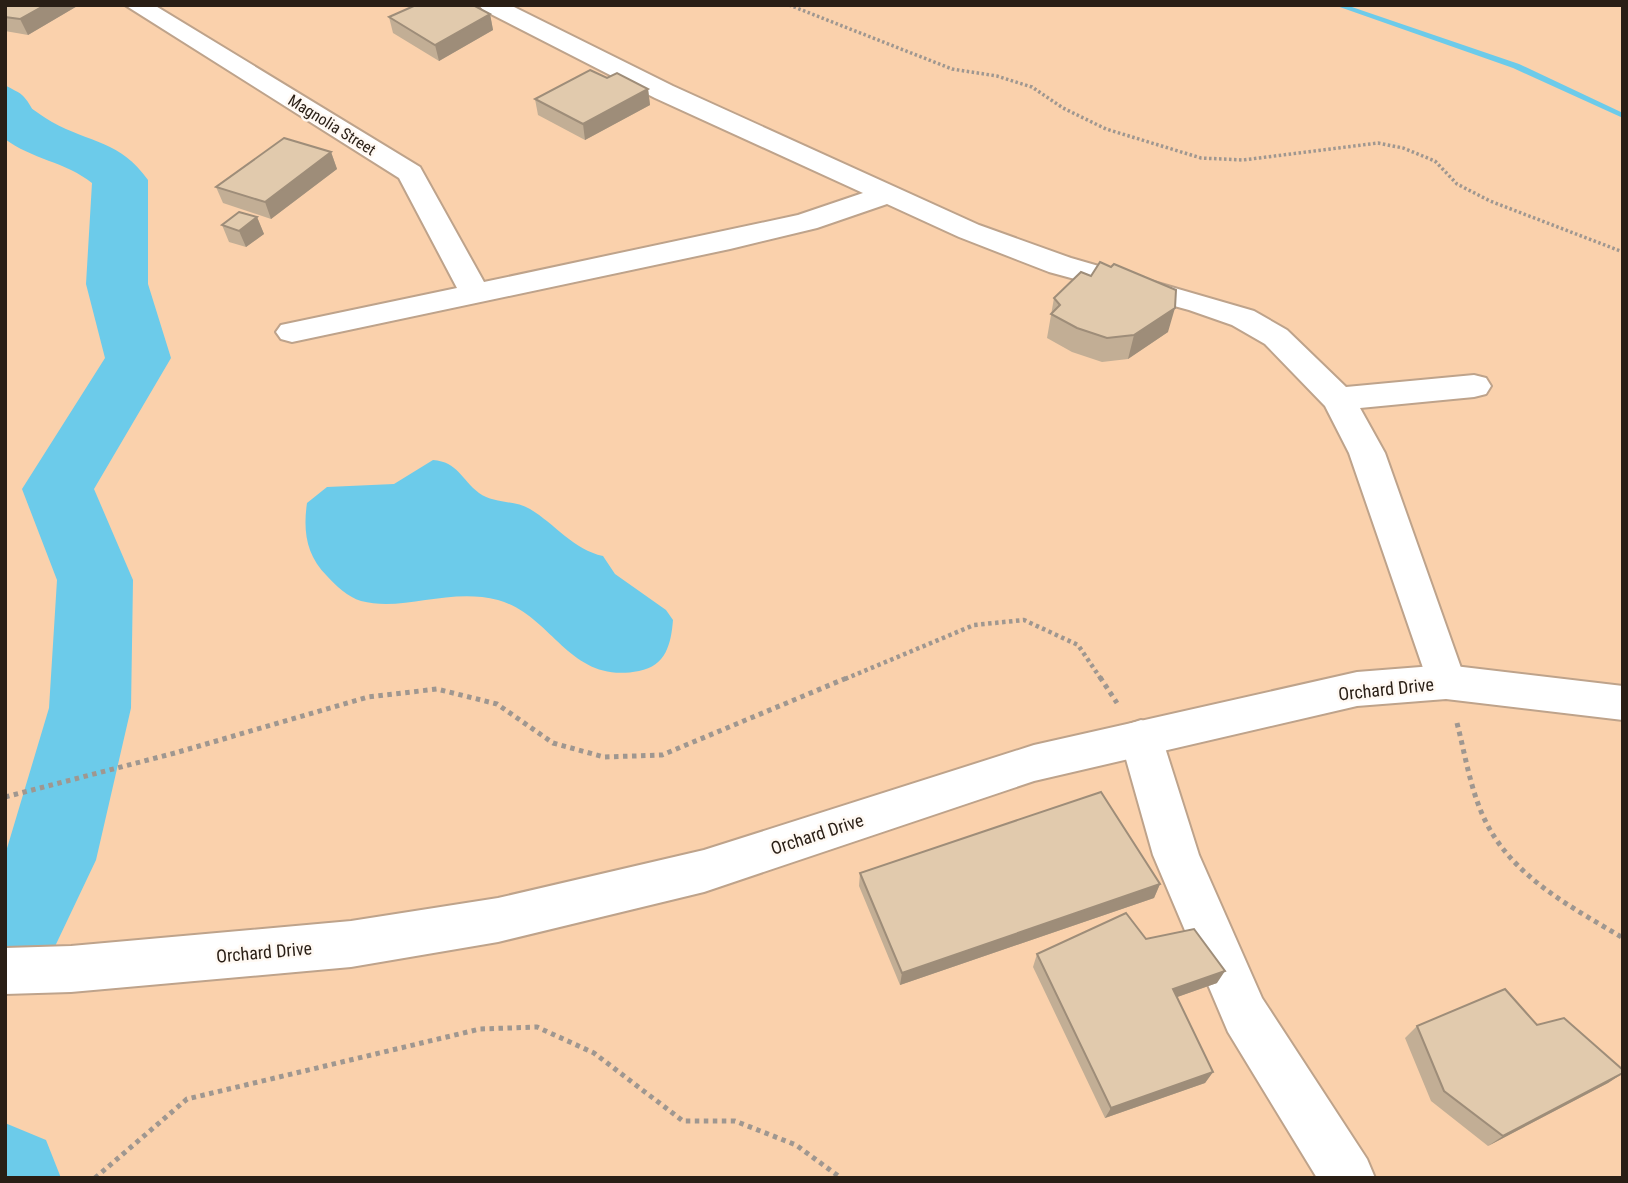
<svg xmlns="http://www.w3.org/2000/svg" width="1628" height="1183" viewBox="0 0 1628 1183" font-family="'Roboto Condensed',sans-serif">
  <rect width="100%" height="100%" fill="#fff9f3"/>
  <path fill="#fad1ac" d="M5 5H1623V1178H5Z"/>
  <path fill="#6ccbea" d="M5 85C11 89 20 92 24 97 34 108 37 124 50 133 75 152 104 142 120 180L108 169 26 143 5 128Z
    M433 460C458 462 461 479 479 493 494 504 515 500 530 509 555 524 574 550 603 556L615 574 666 610 673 620C671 644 666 666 639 671 569 685 554 616 498 600 449 587 404 612 361 601 348 597 336 586 327 576 306 555 303 531 307 503L327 487 394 484Z"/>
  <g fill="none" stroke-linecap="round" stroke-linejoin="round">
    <path fill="#6ccbea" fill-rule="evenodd" d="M1334 5H1346L1519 64 1623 113V118L1513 68Z"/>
    <path fill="#6ccbea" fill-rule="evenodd" d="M5 96C25 101 35 112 52 122 90 143 121 141 148 180V284L171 358 94 489 133 580 131 708 96 860 39 980 5 993V855L49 708 57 580 22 489 105 358 86 284 92 183C66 162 31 159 5 139Z
      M5 1123 46 1140 61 1178H5Z"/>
    <g stroke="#bea38b" stroke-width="4">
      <path id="street" d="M125 5H154L420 167 484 282 798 215 863 193 655 98 483 10 479 5H510L673 86 979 225 1071 258 1254 311 1287 330 1346 387 1474 375 1486 378 1491 386 1486 394 1474 397 1360 408 1385 453 1466 682 1460 694 1446 699 1432 694 1349 453 1325 406 1265 344 1232 325 1189 310 1049 272 959 237 887 204 817 228 730 249 292 342 281 339 276 332 281 325 457 288 399 178Z
        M1141 720 1156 725 1162 738 1199 855 1262 998 1367 1159 1375 1178H1317L1228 1032 1153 855 1120 738 1126 725Z"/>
    </g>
    <g stroke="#bea38b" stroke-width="4">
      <path id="secondary" d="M1446 665 1623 686V720L1446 699 1357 706 1034 781 704 892 498 942 351 967 71 992 5 994V948L71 946 351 921 498 898 704 850 1034 745 1357 672Z"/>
    </g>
    <path stroke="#9f9790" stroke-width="3.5" stroke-dasharray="2.5 2.5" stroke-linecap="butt" d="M789 5 952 69 997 76 1032 87 1063 108 1106 129 1201 158 1243 160 1378 143 1403 148 1435 161 1457 184 1490 201 1623 252"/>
    <path stroke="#9f9790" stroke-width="4.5" stroke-dasharray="3.5 3.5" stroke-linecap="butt" d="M845 679 974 625 1024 620 1078 645 1101 679"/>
    <path stroke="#9f9790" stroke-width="5" stroke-dasharray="4.5 4.5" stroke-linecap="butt" d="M1100 677 1117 703
      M1457 723C1465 754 1470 787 1483 816 1510 876 1570 906 1623 938
      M5 797 175 753 368 697 437 689 497 704 553 743 604 757 662 755 849 677
      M95 1178 187 1099 480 1029 537 1027 594 1053 683 1121H735L796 1145 841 1178"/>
    <use href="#street" fill="#fff" fill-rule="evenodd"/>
    <use href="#secondary" fill="#fff" fill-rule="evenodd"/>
  </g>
  <path fill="#c2ae95" d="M5 5H79L28 35 5 31Z
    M490 14 493 30 439 61 393 33 389 17Z
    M607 78 648 89 650 105 585 140 538 115 535 99Z
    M331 152 337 169 271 219 223 203 216 187Z
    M257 217 264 234 246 247 229 242 222 225Z
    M1054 298 1168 332 1128 359 1102 362 1072 352 1047 338Z
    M860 873 1160 884 1154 898 900 985 859 886Z
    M1146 939 1217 983 1177 997 1213 1072 1205 1083 1105 1118 1033 967 1037 954Z
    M1537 1025 1623 1073 1608 1083 1488 1146 1431 1101 1405 1038 1417 1026Z"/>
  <path fill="#9e8d79" d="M45 5H79L28 35 20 19Z
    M490 14 493 30 439 61 435 45Z
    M648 89 650 105 585 140 583 124Z
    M331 152 337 169 271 219 265 202Z
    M257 217 264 234 246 247 239 231Z
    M1175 308 1168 332 1128 359 1134 335Z
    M1160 884 1154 898 900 985 902 973Z
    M1225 971 1217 983 1166 1001 1173 989Z
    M1213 1072 1205 1083 1105 1118 1111 1108Z
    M1623 1073 1608 1083 1488 1146 1503 1136Z"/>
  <path fill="#e1caad" stroke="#9e8d79" stroke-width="2" d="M5 5H45L20 19 5 17Z
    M416 5H473L490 14 435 45 389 17Z
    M590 70 607 78 617 73 648 89 583 124 535 99Z
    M284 138 331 152 265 202 216 187Z
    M239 212 257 217 239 231 222 225Z
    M1100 262 1111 267 1114 264 1176 290 1175 308 1134 335 1107 338 1077 328 1051 314 1060 305 1054 298 1081 272 1091 276Z
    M1101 792 1160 884 902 973 860 873Z
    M1126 913 1146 939 1194 929 1225 971 1173 989 1213 1072 1111 1108 1037 954Z
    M1505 989 1537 1025 1564 1018 1623 1070V1073L1503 1136 1444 1091 1417 1026Z"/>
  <g text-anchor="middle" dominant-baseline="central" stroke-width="5" stroke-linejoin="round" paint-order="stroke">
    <g font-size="16" fill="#291e15" stroke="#fff9f3">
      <text transform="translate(332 125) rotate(32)">Magnolia Street</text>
    </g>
    <g font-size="18" fill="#291e15" stroke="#fff9f3">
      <text transform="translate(1386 689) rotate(-6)">Orchard Drive</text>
      <text transform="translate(817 834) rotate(-18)">Orchard Drive</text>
      <text transform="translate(264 952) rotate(-5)">Orchard Drive</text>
    </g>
  </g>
  <rect width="1628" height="1183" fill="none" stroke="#291e15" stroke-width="14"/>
</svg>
